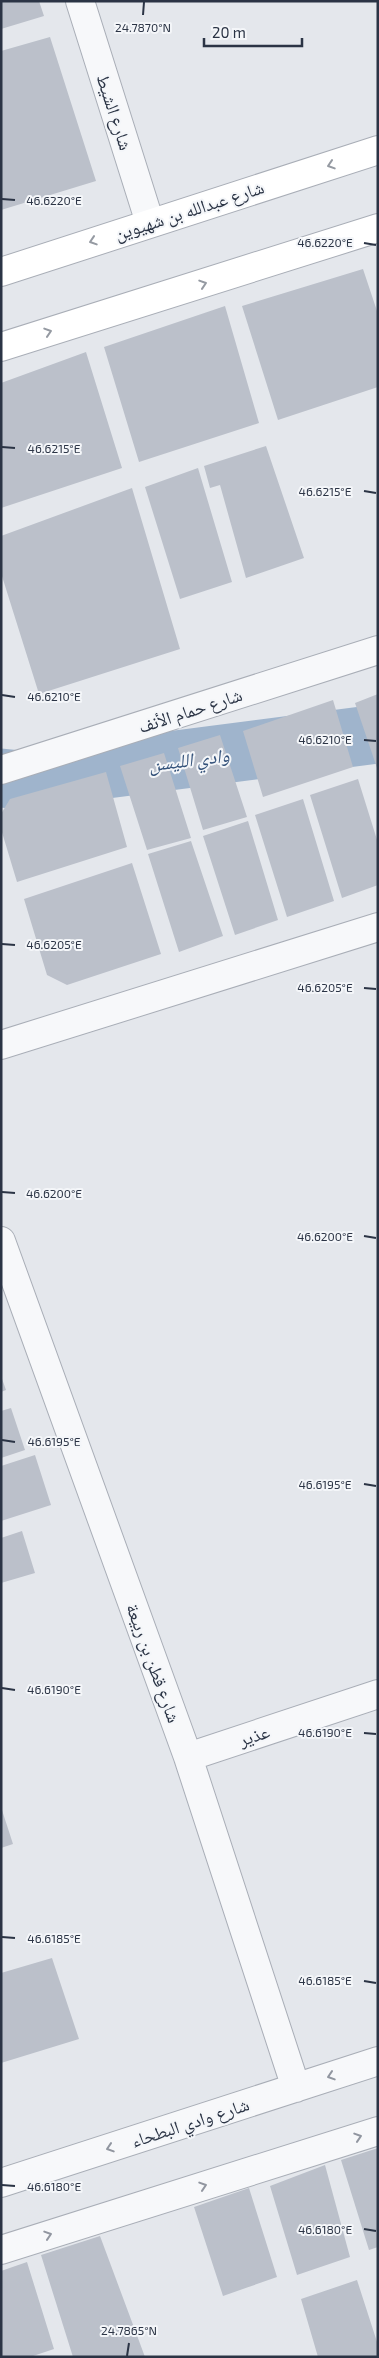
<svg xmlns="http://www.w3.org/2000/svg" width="379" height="2358" viewBox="0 0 379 2358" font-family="'Exo 2','Noto Naskh Arabic',sans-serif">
  <rect width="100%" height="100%" fill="#e4e7ec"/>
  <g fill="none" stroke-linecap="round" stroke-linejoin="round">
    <path stroke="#9fb4cc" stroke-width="59" d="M1 778 21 780 378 734"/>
  </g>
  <path fill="#bbc0ca" d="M1 1H39L44 16 1 29Z
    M50 37 96 181 1 210V51Z
    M363 269 378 314V387L278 420 242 306Z
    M225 306 259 423 139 462 104 347Z
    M86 352 122 468 1 508V383Z
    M266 446 304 558 246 578 220 485 210 488 204 466Z
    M198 468 232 582 180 599 145 487Z
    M132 488 180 649 39 694 1 573V536Z
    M378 694V768H377L355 703Z
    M333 700 353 767 263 797 243 731Z
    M220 735 247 817 203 830 178 748Z
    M164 753 191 838 147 850 120 766Z
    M106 772 127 847 17 882 1 829V814L10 799Z
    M358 779 378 843V885L342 898 310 795Z
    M303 799 334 901 287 917 255 815Z
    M248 821 278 920 235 935 203 836Z
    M191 841 223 936 179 952 148 854Z
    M132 863 161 954 67 985 47 975 24 899Z
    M1 1376 6 1390 1 1392Z
    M11 1408 25 1450 1 1458V1411Z
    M35 1455 51 1505 1 1521V1466Z
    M22 1531 35 1573 1 1583V1538Z
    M1 1807 13 1844 1 1848Z
    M52 1958 79 2039 1 2063V1973Z
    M378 2148V2247L369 2250 341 2160Z
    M325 2165 350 2257 297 2275 270 2186Z
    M249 2188 277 2277 223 2296 194 2207Z
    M100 2236 145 2357H73L41 2255Z
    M27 2262 54 2349 30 2357H1V2271Z
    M357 2280 378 2345V2357H318L301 2299Z"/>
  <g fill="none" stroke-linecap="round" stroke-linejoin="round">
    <g stroke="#a9aeb7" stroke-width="30">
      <path id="street" d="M80 1 150 223
        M1 770 378 650
        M1 1045 378 927
        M1 1241 188 1757 296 2088
        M188 1757 378 1694
        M1 2183 378 2061
        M1 2250 378 2131"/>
    </g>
    <g stroke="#a9aeb7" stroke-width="30">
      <path id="secondary" d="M1 272 378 150
        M1 347 378 228"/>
    </g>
    <use href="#street" stroke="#f7f8fa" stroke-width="28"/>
    <use href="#secondary" stroke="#fff" stroke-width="28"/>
  </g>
  <defs><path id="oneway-chevron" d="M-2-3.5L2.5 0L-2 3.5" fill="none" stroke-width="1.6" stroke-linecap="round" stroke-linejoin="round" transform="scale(1.25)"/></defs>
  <g stroke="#959aa2">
    <use href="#oneway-chevron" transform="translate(331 165) rotate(162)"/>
    <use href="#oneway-chevron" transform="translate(93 241) rotate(162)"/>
    <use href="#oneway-chevron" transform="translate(203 284) rotate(-18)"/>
    <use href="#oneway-chevron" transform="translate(48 332) rotate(-18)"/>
  </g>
  <g stroke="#9196a0">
    <use href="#oneway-chevron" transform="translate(331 2076) rotate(162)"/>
    <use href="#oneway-chevron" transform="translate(358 2137) rotate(-18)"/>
    <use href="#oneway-chevron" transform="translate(110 2148) rotate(162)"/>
    <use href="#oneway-chevron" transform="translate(203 2186) rotate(-18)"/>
    <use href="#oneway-chevron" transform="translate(48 2235) rotate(-18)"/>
  </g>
  <path fill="none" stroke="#2b3445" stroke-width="2" d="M143 15 144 2M2 199 15 200M364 243 376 245M2 447 15 448M364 491 376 493M2 695 15 697M364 740 376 741M2 944 15 945M364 988 376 989M2 1192 15 1193M364 1236 376 1238M2 1440 15 1442M364 1484 376 1486M2 1688 15 1690M364 1733 376 1734M2 1937 15 1938M364 1981 376 1983M2 2185 15 2186M364 2229 376 2231M127 2356 129 2343"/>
  <g text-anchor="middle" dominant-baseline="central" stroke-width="4" stroke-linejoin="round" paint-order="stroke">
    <g font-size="18" fill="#2b3445" stroke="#f4f6f9">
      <text transform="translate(115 112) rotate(72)">شارع الشيط</text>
      <text transform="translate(189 210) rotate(-18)">شارع عبدالله بن شهيوين</text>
      <text transform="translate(190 710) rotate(-18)">شارع حمام الأنف</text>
      <text transform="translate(154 1663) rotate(70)">شارع قطن بن ربيعة</text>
      <text transform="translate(254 1735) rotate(-18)">عذير</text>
      <text transform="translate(190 2122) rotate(-18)">شارع وادي البطحاء</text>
    </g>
    <g font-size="19" font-style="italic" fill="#34527a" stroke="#f4f6f9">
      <text transform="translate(189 759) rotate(-7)">وادي الليسن</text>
    </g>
  </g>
  <g font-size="12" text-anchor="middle" fill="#2b3445" stroke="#f4f6f9" stroke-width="4" stroke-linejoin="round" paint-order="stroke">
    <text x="143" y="32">24.7870°N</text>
    <text x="54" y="205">46.6220°E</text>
    <text x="325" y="247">46.6220°E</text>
    <text x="54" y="453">46.6215°E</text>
    <text x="325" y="496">46.6215°E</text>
    <text x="54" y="701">46.6210°E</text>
    <text x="325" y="744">46.6210°E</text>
    <text x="54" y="949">46.6205°E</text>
    <text x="325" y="992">46.6205°E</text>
    <text x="54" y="1198">46.6200°E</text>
    <text x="325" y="1241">46.6200°E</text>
    <text x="54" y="1446">46.6195°E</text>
    <text x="325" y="1489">46.6195°E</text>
    <text x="54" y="1694">46.6190°E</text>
    <text x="325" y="1737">46.6190°E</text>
    <text x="54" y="1943">46.6185°E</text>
    <text x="325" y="1985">46.6185°E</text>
    <text x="54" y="2191">46.6180°E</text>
    <text x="325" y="2234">46.6180°E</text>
    <text x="129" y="2335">24.7865°N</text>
  </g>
  <rect width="379" height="2358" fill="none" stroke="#2b3445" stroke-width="5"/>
  <path d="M204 38v8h98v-8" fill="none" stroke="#2b3445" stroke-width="2.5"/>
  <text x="212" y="38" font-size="15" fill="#2b3445" stroke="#f4f6f9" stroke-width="4" paint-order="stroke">20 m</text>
</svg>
